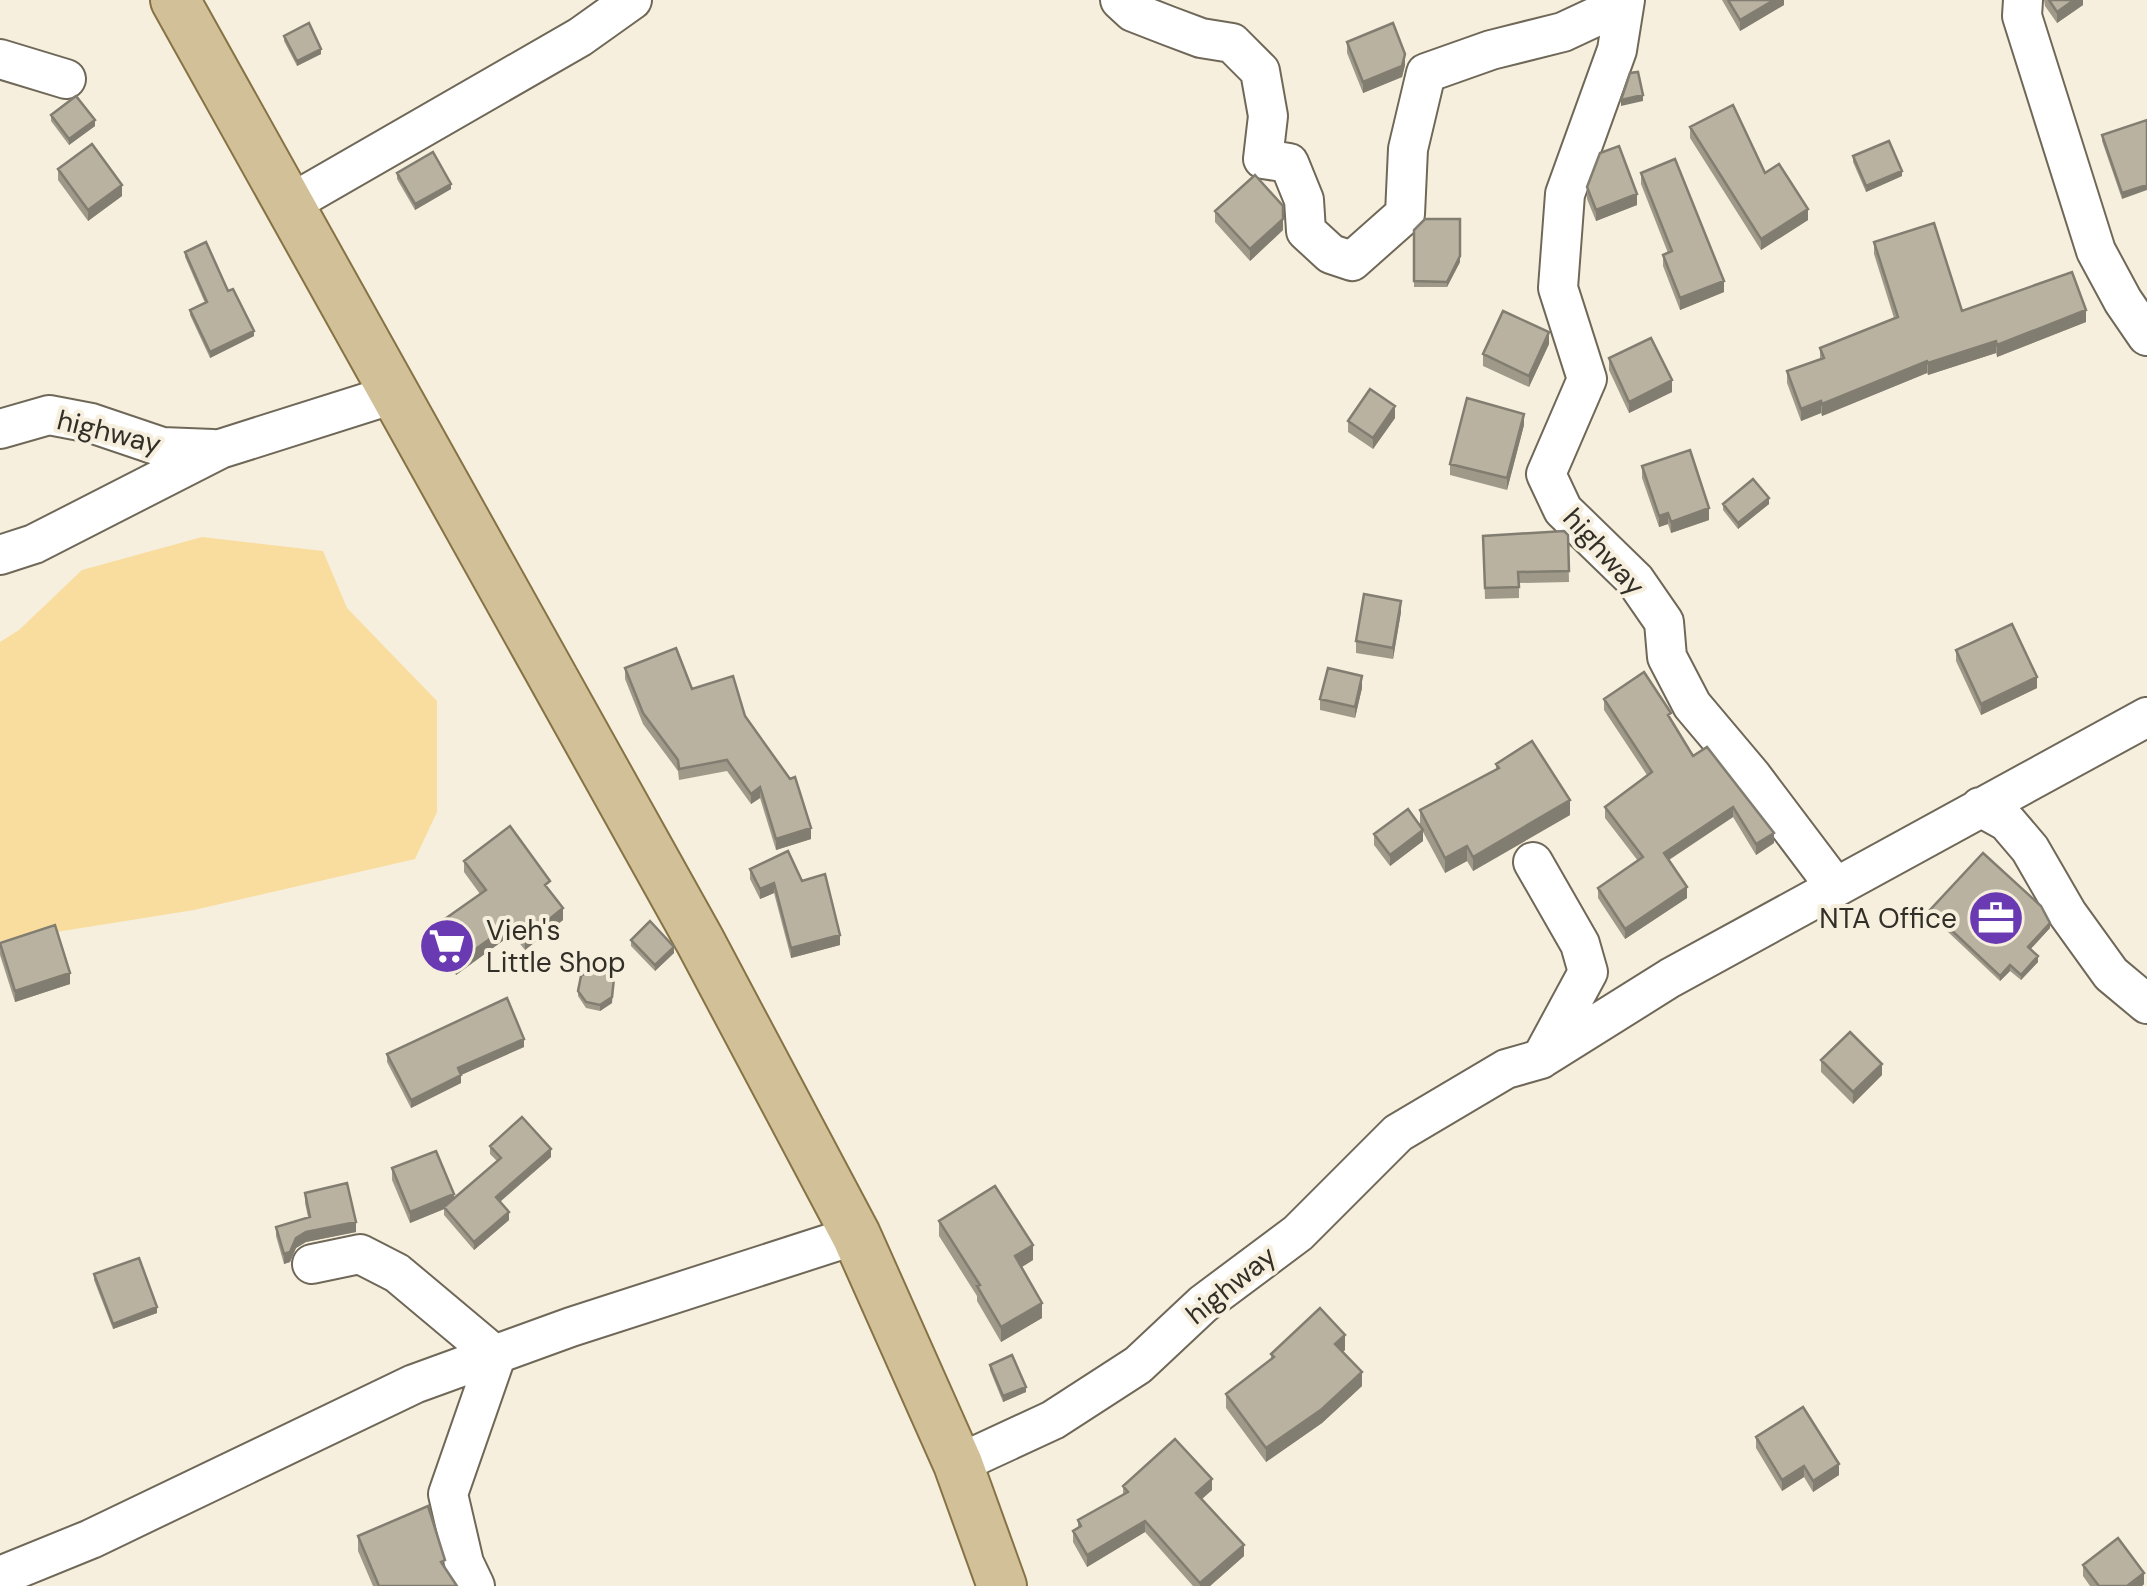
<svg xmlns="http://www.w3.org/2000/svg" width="2147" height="1586" viewBox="0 0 2147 1586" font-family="'DM Sans',sans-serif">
  <rect width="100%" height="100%" fill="#f7efdd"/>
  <path fill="#f8dd9f" d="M202 537 323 551 347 608 437 701V812L415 859 194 910 0 941V642L19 630 82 570Z"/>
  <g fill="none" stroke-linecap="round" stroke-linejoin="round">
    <g stroke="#6f6858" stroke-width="42">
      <path id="minor" d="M1120 0 1133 12 1169 26 1201 38 1232 43 1260 71 1268 116 1263 159 1289 163 1304 200 1306 231 1331 254 1352 261 1405 214 1408 149 1426 73 1491 50 1563 32 1623 4
        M1625 0 1617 50 1565 194 1558 288 1587 379 1546 474 1563 510 1635 580 1664 622 1667 657 1692 705 1751 775 1834 885
        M2023 0 2022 16 2096 251 2123 301 2147 336
        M0 59 66 79
        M288 205 580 37 632 0
        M0 429 49 415 91 423 162 447 213 449
        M0 555 34 544 220 449 397 393
        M1980 807 2007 822 2030 849 2067 913 2111 974 2147 1004
        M1544 1057 1670 978 2147 717
        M312 1264 360 1254 397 1273 496 1356 448 1494 464 1563 475 1586
        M958 1464 1053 1420 1138 1365 1203 1304 1298 1233 1398 1133 1506 1069 1541 1059 1588 972 1580 944 1533 862
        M0 1576 91 1539 414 1384 571 1327 856 1235"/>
    </g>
    <g stroke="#867345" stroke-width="52">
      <path id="major" d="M175 0 700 941 856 1235 958 1464 1002 1586"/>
    </g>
    <use href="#minor" stroke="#fff" stroke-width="38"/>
    <use href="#major" stroke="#d2c198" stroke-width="48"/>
  </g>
  <path fill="#9f998a" d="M1722 0H1784V5L1740 31Z
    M2044 0H2083V5L2057 23 2045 6Z
    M284 36 321 54 297 66 284 41Z
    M1347 42 1405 65 1402 77 1363 93 1347 53Z
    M51 115 95 126 69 145 51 121Z
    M2147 120 2122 199 2102 141V135Z
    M1690 127 1765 173 1808 220 1761 250 1690 138Z
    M1853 156 1902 176 1866 192 1853 162Z
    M58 169 122 196 88 221 58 180Z
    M397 173 451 189 415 210 397 179Z
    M1641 173 1724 292 1680 310 1663 266V255L1668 253 1641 184Z
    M1587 187 1637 205 1596 221 1587 199Z
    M1215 211 1283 230 1250 261 1215 222Z
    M1460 219V262L1447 287H1414V230Z
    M1874 242 1962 311 2086 322 1997 357 1996 353 1928 375 1927 373 1822 416 1821 413 1801 421 1787 383V371L1820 359V348L1894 318 1874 254Z
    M185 252 228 291 254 336 210 358 190 315V310L205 303 185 257Z
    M1549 344 1529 387 1483 366V354Z
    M1609 358 1672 392 1629 413 1609 370Z
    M1395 418 1373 449 1348 432V421Z
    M1524 425 1507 490 1450 475V464Z
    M1642 466 1709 520 1671 533 1668 524 1659 527 1642 478Z
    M1723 504H1769L1738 529 1723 510Z
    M1568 535 1569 582 1519 583V598L1485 599 1483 536Z
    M1401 612 1393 659 1356 653V641Z
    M1956 650 2037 688 1981 715 1956 661Z
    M625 668 692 689 745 716 811 839 776 850 760 798 751 804 727 771 679 780 678 771 643 724 625 679Z
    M1362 688 1355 718 1320 710V699Z
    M1604 699 1671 721 1693 756 1774 843 1756 855 1733 817 1669 860 1687 898 1625 939 1598 898V888L1638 861 1605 818V807L1647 775 1604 710Z
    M1496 764 1570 815 1473 871 1467 861 1445 873 1423 832V841L1390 866 1374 845V834L1420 825V810L1496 769Z
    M464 861 550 891 563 920 525 950 512 934 456 975 432 940V928L480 894 464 872Z
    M750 869 802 881 840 945 791 958 774 893 760 899 750 879Z
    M1930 910 2050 928 2030 949 2038 962 2021 980 2010 971 2000 981 1930 915Z
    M631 940 674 953 655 971 631 946Z
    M0 943 70 984 15 1002 0 955Z
    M578 991 612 1003 600 1011 586 1008 578 996Z
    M524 1047 461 1075V1083L411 1108 387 1062V1054Z
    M1821 1060 1882 1075 1853 1104 1821 1072Z
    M490 1146 551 1157 500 1202 509 1220 474 1250 444 1215V1209L410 1223 392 1180V1168L454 1199 497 1161 490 1154Z
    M305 1193 356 1232 306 1242 296 1248 290 1262 284 1264 276 1236V1227L308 1217 305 1203Z
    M939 1221 1033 1260 1022 1267 1042 1318 1001 1342 977 1301V1296L939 1236Z
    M94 1274 157 1313 113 1329 94 1280Z
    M1345 1350 1343 1352 1362 1386 1322 1423 1266 1462 1226 1408V1394L1271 1360V1354Z
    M990 1365 1026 1392 1003 1402 990 1370Z
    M1756 1437 1839 1475 1813 1492 1804 1477 1782 1491 1756 1448Z
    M1123 1486 1212 1490 1202 1499 1244 1556 1210 1586H1193L1145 1532 1087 1567 1073 1542V1531L1078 1528V1520L1123 1495Z
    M358 1536 445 1567 457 1586H373L358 1551Z
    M2083 1565 2144 1584 2142 1586H2090L2083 1576Z"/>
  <path fill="#827d71" d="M1774 0H1784V5L1740 31V20Z
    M2074 0H2083V5L2057 23V12Z
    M321 49V54L297 66V61Z
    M1405 54V65L1402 77 1363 93V82Z
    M1643 95V101L1621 106V100Z
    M95 120V126L69 145V139Z
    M1902 171V176L1866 192V186Z
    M451 184V189L415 210V204Z
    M122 185V196L88 221V210Z
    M2147 185V190L2122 199V193Z
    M1637 194V205L1596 221V210Z
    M1808 209V220L1761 250V239Z
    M1283 219V230L1250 261V249Z
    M1460 256V262L1447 287V282Z
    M1724 281V292L1680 310V298Z
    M2086 310V322L1997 357V345Z
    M254 331V336L210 358V352Z
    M1549 332V344L1529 387V376Z
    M1996 341V353L1928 375V363Z
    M1927 361V373L1822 416V404Z
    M1672 380V392L1629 413V402Z
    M1821 401V413L1801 421V409Z
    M1395 406V418L1373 449V438Z
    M1524 414V425L1507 490V478Z
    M1769 498V504L1738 529V523Z
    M1709 508V520L1671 533V522Z
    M1668 513V524L1659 527V516Z
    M1401 601V612L1393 659V648Z
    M1362 676V688L1355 718V707Z
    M2037 677V688L1981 715V704Z
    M760 787V798L751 804V794Z
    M1570 800V815L1473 871V857Z
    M1733 807V817L1664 863V853Z
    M811 828V839L776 850V839Z
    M1423 830V841L1390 866V855Z
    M1774 833V843L1756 855V844Z
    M1467 846V861L1445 873V858Z
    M774 883V893L760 899V889Z
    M1687 887V898L1625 939V929Z
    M563 908V920L525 950V939Z
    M512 923V934L456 975V963Z
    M2050 923V928L2028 952V947Z
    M840 935V945L791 958V948Z
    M674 947V953L655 971V965Z
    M2038 956V962L2021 980V975Z
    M2010 965V971L2000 981V976Z
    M615 969 612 1003 600 1011V1005Z
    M70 973V984L15 1002V991Z
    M524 1039V1047L461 1075V1083L411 1108V1100L458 1068Z
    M1882 1064V1075L1853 1104V1092Z
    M551 1149V1157L496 1205V1197Z
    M454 1194V1205L410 1223V1212Z
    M509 1212V1220L474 1250V1242Z
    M356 1222V1232L306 1242 296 1248 290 1262 284 1264V1254L296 1238 306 1232Z
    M1033 1245V1260L1015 1271V1256Z
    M1042 1303V1318L1001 1342V1327Z
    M157 1307V1313L113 1329V1324Z
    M1345 1335V1350L1335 1358V1344Z
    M1362 1372V1386L1322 1423 1266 1462V1448Z
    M1026 1387V1392L1003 1402V1396Z
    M1839 1464V1475L1813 1492V1481Z
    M1804 1466V1477L1782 1491V1480Z
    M1212 1479V1490L1196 1504V1493Z
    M1145 1521V1532L1087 1567V1555Z
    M1244 1545V1556L1210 1586H1200V1583Z
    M2144 1573V1584L2142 1586H2127Z"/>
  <path fill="#b9b2a1" stroke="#827d71" stroke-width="2.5" d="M1728 0H1774L1740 20Z
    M2049 0H2074L2057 12Z
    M309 23 321 49 297 61 284 36Z
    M1393 23 1405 54 1402 66 1363 82 1347 42Z
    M1638 72 1643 95 1621 100 1630 73Z
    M76 96 95 120 69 139 51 115Z
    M1733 105 1765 173 1779 164 1808 209 1761 239 1690 127Z
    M2147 120V185L2122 193 2102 135Z
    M1889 141 1902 171 1866 186 1853 156Z
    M92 144 122 185 88 210 58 169Z
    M1619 146 1637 194 1596 210 1587 187 1600 153Z
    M433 152 451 184 415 204 397 173Z
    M1675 159 1724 281 1680 298 1663 255 1672 251 1641 173Z
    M1255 175 1283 206V219L1250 249 1215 211Z
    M1425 219H1460V256L1447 282 1414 281V230Z
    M1934 223 1962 311 2072 272 2086 310 1997 345 1996 341 1928 363 1927 361 1822 404 1821 401 1801 409 1787 371 1824 358 1820 348 1898 317 1874 242Z
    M206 242 228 291 233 289 254 331 210 352 190 310 207 302 185 252Z
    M1503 311 1549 332 1529 376 1483 354Z
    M1651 338 1672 380 1629 402 1609 358Z
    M1370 389 1395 406 1373 438 1348 421Z
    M1467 398 1524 414 1507 478 1450 464Z
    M1690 450 1709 508 1671 522 1668 513 1659 516 1642 466Z
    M1753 479 1769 498 1738 523 1723 504Z
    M1564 531 1568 535 1569 571 1518 572 1519 587 1485 588 1483 536Z
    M1364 594 1401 601 1393 648 1356 641Z
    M2012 624 2037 677 1981 704 1956 650Z
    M676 648 692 689 733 676 745 716 790 779 795 777 811 828 776 839 760 787 751 794 727 760 679 769 678 760 643 713 625 668Z
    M1328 668 1362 676 1355 707 1320 699Z
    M1644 672 1671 713 1668 715 1693 756 1707 747 1774 833 1756 844 1733 807 1664 853 1687 887 1625 929 1598 888 1643 857 1605 807 1652 772 1604 699Z
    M1532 741 1570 800 1473 857 1467 846 1445 858 1420 810 1499 768 1496 764Z
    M1408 809 1423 830 1390 855 1374 834Z
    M510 826 550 881 545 885 563 908 525 939 512 923 456 963 432 928 486 890 464 861Z
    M788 851 802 881 825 874 840 935 791 948 774 883 760 889 750 869Z
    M1983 853 2041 906 2050 923 2028 947 2038 956 2021 975 2010 965 2000 976 1930 910Z
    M650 921 674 947 655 965 631 940Z
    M55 925 70 973 15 991 0 943Z
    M593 968 615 969 612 997 600 1005 586 1002 578 991 581 976Z
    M507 998 524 1039 458 1068 461 1075 411 1100 387 1054Z
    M1850 1032 1882 1064 1853 1092 1821 1060Z
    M522 1117 551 1149 496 1197 509 1212 474 1242 444 1207 501 1158 490 1146Z
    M436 1151 454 1194 410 1212 392 1168Z
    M347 1183 356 1222 306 1232 296 1238 290 1252 284 1254 276 1227 310 1217 305 1193Z
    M995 1186 1033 1245 1015 1256 1042 1303 1001 1327 977 1286 980 1285 939 1221Z
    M139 1258 157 1307 113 1324 94 1274Z
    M1320 1308 1345 1335 1335 1344 1362 1372 1322 1409 1266 1448 1226 1394 1274 1357 1271 1354Z
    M1012 1355 1026 1387 1003 1396 990 1365Z
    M1803 1407 1839 1464 1813 1481 1804 1466 1782 1480 1756 1437Z
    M1175 1439 1212 1479 1196 1493 1244 1545 1200 1583 1145 1521 1087 1555 1073 1531 1081 1526 1078 1520 1128 1492 1123 1486Z
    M428 1506 445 1560 441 1562 457 1586H379L358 1536Z
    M2118 1538 2144 1573 2127 1586H2099L2083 1565Z"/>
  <defs>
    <g id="office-disc" transform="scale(2.875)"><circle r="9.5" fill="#6a3ab2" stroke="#f7efdd"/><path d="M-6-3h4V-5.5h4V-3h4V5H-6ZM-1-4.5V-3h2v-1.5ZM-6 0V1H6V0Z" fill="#fff"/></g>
    <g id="supermarket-disc" transform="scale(2.875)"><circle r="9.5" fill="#6a3ab2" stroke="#f7efdd"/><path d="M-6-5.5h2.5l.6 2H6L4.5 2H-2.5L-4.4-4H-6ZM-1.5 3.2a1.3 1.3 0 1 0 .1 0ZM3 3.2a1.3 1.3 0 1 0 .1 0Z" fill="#fff"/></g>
  </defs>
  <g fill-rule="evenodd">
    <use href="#office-disc" x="1996" y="918"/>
    <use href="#supermarket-disc" x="447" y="946"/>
  </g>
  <g text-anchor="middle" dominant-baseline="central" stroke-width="8" stroke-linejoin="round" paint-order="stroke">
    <g font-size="28" fill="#322f28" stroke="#f7efdd">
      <text transform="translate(109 432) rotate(14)">highway</text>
      <text transform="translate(1604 552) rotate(48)">highway</text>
      <text transform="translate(1231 1285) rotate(-39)">highway</text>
    </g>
    <g font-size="28" fill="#322f28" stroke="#f7efdd" text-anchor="end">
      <text x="1957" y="918">NTA Office</text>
      <text x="486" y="930" text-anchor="start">Vieh's<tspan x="486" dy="32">Little Shop</tspan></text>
    </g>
  </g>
</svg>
